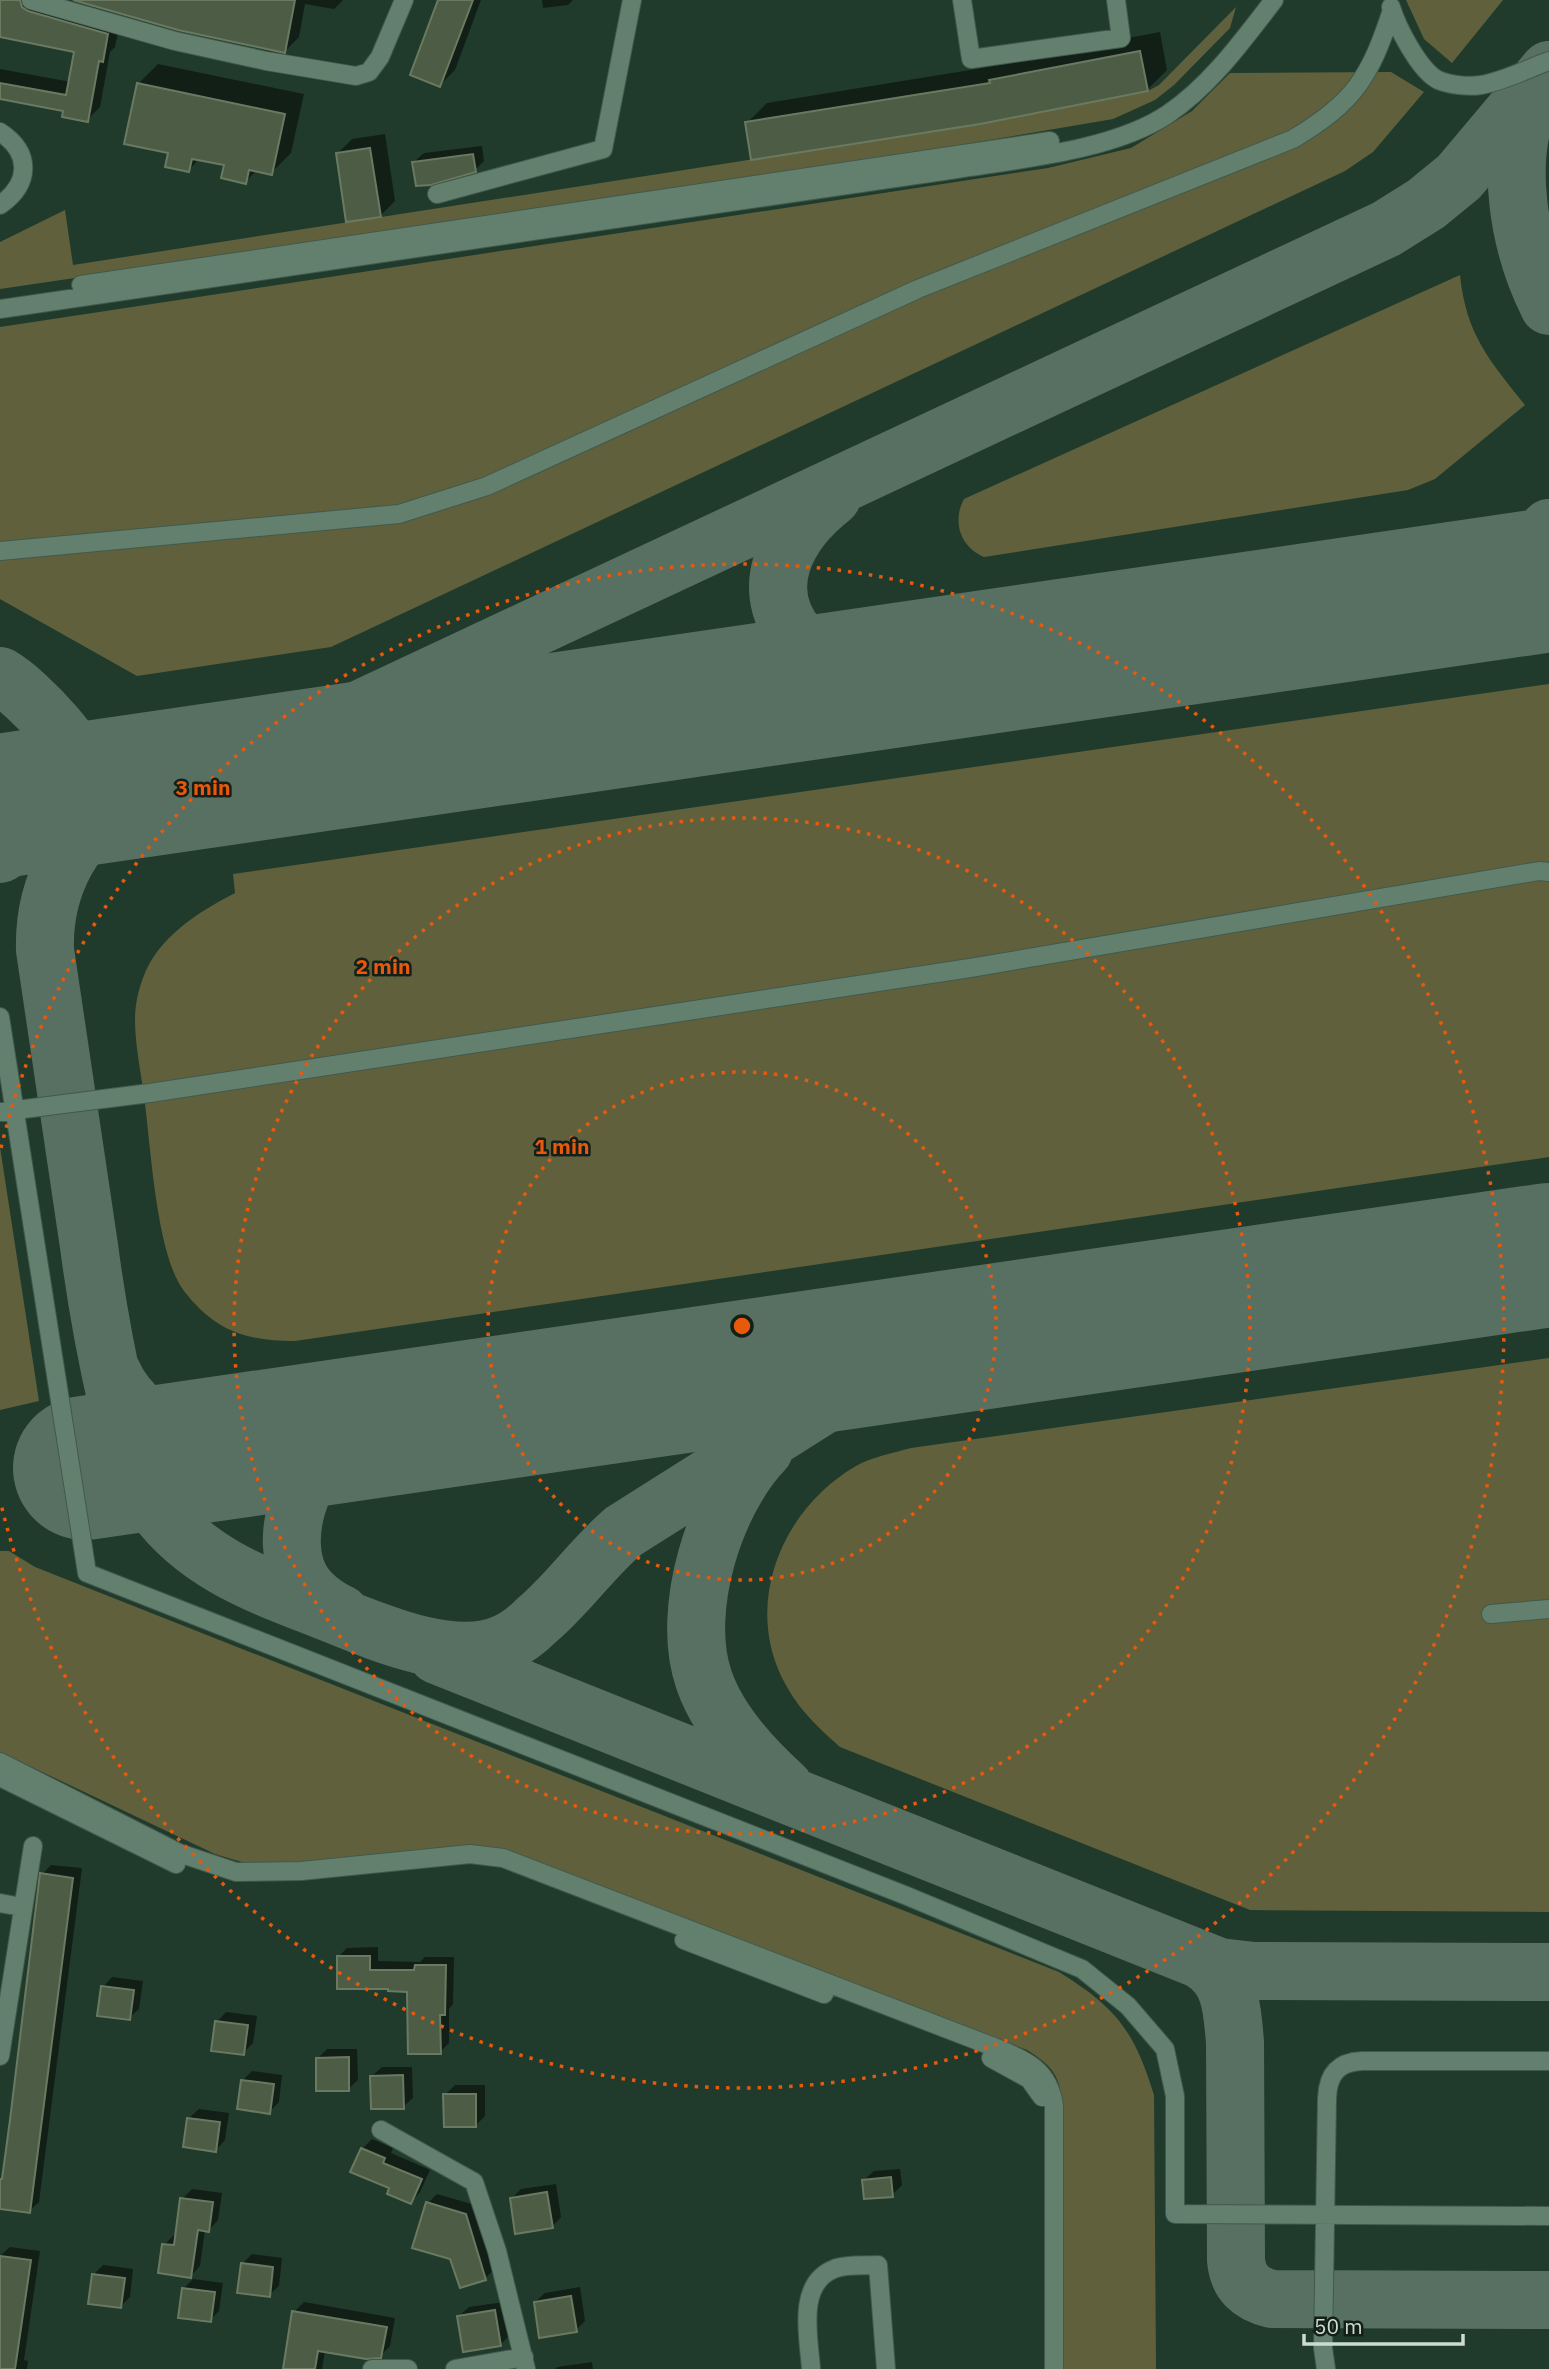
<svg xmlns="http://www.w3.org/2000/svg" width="1549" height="2369" viewBox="0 0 1549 2369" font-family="'IBM Plex Sans',sans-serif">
  <rect width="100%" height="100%" fill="#203b2c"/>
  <path fill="#60613c" d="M1406 0H1503L1452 63 1424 39Z
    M1236 7 1230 28 1174 85 1155 100 1113 119 842 165 0 289V242L65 210 73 265 980 124 1148 91 1159 85Z
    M1391 72 1424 92 1373 152 1345 171 331 647 137 676 0 599V327L1048 168 1131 148 1192 111 1230 73Z
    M1460 275C1466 334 1489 360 1525 405L1435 479 1408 490 984 557C960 547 952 521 964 499Z
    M1549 684V1157L295 1341C246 1341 215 1331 184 1291 157 1256 151 1151 145 1104 142 1077 135 1047 135 1020 135 1006 138 991 143 978 157 938 198 912 235 893L233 874Z
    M0 1147 39 1401 0 1410Z
    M1549 1358V1912L1250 1910 840 1747C820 1729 800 1711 787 1687 741 1608 780 1510 856 1466 872 1457 893 1453 911 1448Z
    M0 1551H9L35 1567 1059 1972C1117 2008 1134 2031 1154 2095L1156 2369H1063V2108C1060 2076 1054 2067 1027 2050L491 1847H461L279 1866 245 1863 215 1854 0 1752Z"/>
  <path fill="#0007" d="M0 0H24L120 22 115 47 110 52 100 107 87 120 65 110 0 98V69L71 82 76 51 0 35Z
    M79 0H343L334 9 305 4 299 37 285 51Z
    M440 0H481L455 70 440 85Z
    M542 0H573L568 5 543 8Z
    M1160 32 1167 70 1147 90 747 123 767 103 1007 64 1011 60Z
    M158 64 304 94 291 153 271 173 257 170 245 182 226 164 200 158 189 170 170 152 138 84Z
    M385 134 395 201 381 215 337 154 352 139Z
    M482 146 484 161 475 170 414 162 424 153Z
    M51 1865 82 1868 39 2202 29 2211 0 2208V2199L42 1874Z
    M378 1947V1961L420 1962 425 1957H454L453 2004 449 2009V2043L440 2052 409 1990 338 1957 347 1948Z
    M112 1977 143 1981 139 2009 129 2018 103 1987Z
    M226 2012 257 2016 253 2043 243 2053 217 2022Z
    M327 2049H357L358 2080 348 2089 318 2058Z
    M382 2067H412L413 2098 403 2107 372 2076Z
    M252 2071 282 2075 279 2102 269 2112 243 2080Z
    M455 2085H485V2116L476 2125 445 2095Z
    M199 2109 229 2113 225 2140 216 2150 189 2118Z
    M372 2139 393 2148 391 2153 430 2170 420 2192 411 2202 392 2187 362 2149Z
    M900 2169 902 2185 892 2195 864 2180 874 2171Z
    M556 2184 561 2217 552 2227 511 2199 521 2189Z
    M192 2189 222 2193 218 2220 209 2230H205L200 2266 191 2276 164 2245 174 2235 177 2236 182 2199Z
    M437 2194 475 2205 495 2269 485 2278 428 2203Z
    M10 2247 40 2251 24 2360 28 2361 27 2369H0V2256Z
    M252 2254 282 2258 279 2286 269 2295 242 2264Z
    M103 2265 133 2269 130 2297 120 2307 93 2275Z
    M193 2279 223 2283 219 2311 210 2320 183 2289Z
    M580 2287 585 2321 576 2330 535 2302 545 2293Z
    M304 2302 395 2318 390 2346 380 2356 325 2351 322 2369H284L294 2312Z
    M504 2302 510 2335 500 2345 459 2316 469 2307Z
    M592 2362 593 2369H555L557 2367Z"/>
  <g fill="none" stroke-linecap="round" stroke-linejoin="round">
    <path stroke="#587062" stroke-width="58" d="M1532 97C1503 160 1519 247 1549 306
      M832 497C787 532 755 589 799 639 812 653 829 665 848 670 870 676 894 674 917 672
      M1426 598C1475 587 1516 567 1549 528
      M0 676C28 692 91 758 92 792 92 811 81 830 73 847
      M224 773 1386 229 1426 204 1459 177 1549 70
      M179 780C163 785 147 790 132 797 74 826 43 887 45 950 60 1049 74 1148 89 1246 96 1299 105 1350 117 1402 125 1438 131 1472 152 1502 192 1560 253 1583 315 1607 366 1627 452 1668 505 1643 517 1638 528 1629 537 1620 569 1593 592 1558 624 1531L915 1347
      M0 854 21 841 54 810 92 793
      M112 1372C119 1389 131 1403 145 1415 179 1443 216 1446 258 1443
      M764 1450C714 1502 680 1611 704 1680 718 1721 753 1759 784 1787
      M341 1614C325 1606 309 1595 300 1578 279 1537 301 1472 336 1445 354 1431 375 1427 397 1422
      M437 1655 1219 1967 1254 1971 1549 1972
      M1202 1961C1232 1979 1232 2010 1235 2042L1236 2260C1238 2283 1251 2294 1272 2299L1549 2300"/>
    <path stroke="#587062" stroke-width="144" d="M0 806 1549 580
      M85 1468 1549 1255"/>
  </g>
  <path fill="#4d5c44" stroke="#6a7a61" stroke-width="2" d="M0 0H20L22 7 28 11 108 34 103 62 99 61 88 122 62 117 63 111 0 99V83L66 95 74 52 0 37Z
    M73 0H295L285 53 178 30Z
    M438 0H473L440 87 410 75Z
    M1140 51 1148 91 980 124 751 160 745 122 990 83 989 80Z
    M137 83 285 114 272 175 249 170 246 184 221 178 224 165 192 159 189 172 165 167 168 153 124 144Z
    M370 148 381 217 346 222 336 153Z
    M473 154 476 172 431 185 416 186 412 162Z
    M40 1873 73 1878 30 2213 0 2209V2179H2L10 2120Z
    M337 1956H370V1970H414L415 1965H446L445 2015H440L441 2054H408L407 1992 388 1991V1989H337Z
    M101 1986 134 1990 130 2020 97 2016Z
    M215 2021 248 2025 244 2055 211 2051Z
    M349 2057V2091H316V2058Z
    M403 2075 404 2109H371L370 2076Z
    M241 2080 274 2084 270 2114 237 2109Z
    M443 2094H476V2127H444Z
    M187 2118 220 2122 216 2152 183 2147Z
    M361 2148 385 2158 383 2163 422 2179 411 2204 387 2194 389 2188 350 2172Z
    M891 2177 893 2197 864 2199 862 2180Z
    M547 2192 553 2228 515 2234 510 2198Z
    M180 2198 213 2202 209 2232 198 2230 191 2278 158 2273 162 2244 174 2245Z
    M426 2202 466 2214 486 2280 460 2288 450 2259 412 2248Z
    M0 2256 31 2260 15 2369H0Z
    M241 2263 273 2267 270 2297 237 2293Z
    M92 2274 125 2278 121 2308 88 2304Z
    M182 2288 215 2292 211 2322 178 2318Z
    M571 2296 577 2332 539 2338 534 2302Z
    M495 2310 501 2346 463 2352 457 2316Z
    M292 2311 387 2327 381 2358 366 2359 318 2351 315 2369H283Z"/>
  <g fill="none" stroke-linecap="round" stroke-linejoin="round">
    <g stroke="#41594d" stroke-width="20">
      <path id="minor" d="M31 0 175 41 266 61 356 76 369 72 380 57 404 0
        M962 0 971 59 1121 38 1116 0
        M1391 7C1397 27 1419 70 1438 80 1450 85 1468 87 1481 85 1504 81 1527 69 1549 61
        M0 132C32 153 30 184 0 205
        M437 194 603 149 632 0
        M81 285 1050 141
        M0 309 957 169C1020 159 1115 150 1168 114 1211 85 1243 40 1274 0
        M0 551 399 514 487 486 918 289 1293 139C1355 102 1370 77 1392 10
        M0 1017 87 1573 907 1896 1082 1969 1128 2006 1165 2049 1175 2096V2214L1549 2216
        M0 1112 150 1093 970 968 1539 871 1549 872
        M1491 1614 1549 1609
        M0 1762 179 1853 236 1872 301 1871 470 1854 503 1858 994 2047C1025 2060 1049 2069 1054 2106V2369
        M0 1777 176 1864
        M0 1903 22 1907
        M684 1940 824 1994
        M0 2056 33 1846
        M991 2058 1029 2079 1042 2097
        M381 2130 474 2182 497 2251 526 2369
        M372 2369H408
        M455 2369 524 2357
        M811 2369C809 2338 796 2284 834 2269 846 2264 865 2266 878 2265L886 2369
        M1326 2369 1323 2348 1327 2098C1328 2074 1338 2062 1362 2061H1549"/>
    </g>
    <use href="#minor" stroke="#63806f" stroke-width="18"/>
  </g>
  <g fill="none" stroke="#e8590c" stroke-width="3.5" stroke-dasharray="3.5 7">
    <circle cx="742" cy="1326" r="254"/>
    <circle cx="742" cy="1326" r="508"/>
    <path d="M1 1148A762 762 0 1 1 1 1504"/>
  </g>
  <circle cx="742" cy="1326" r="10" fill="#e8590c" stroke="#131f18" stroke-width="3.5"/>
  <g font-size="21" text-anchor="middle" font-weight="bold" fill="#e8590c" stroke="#131f18" stroke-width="5" stroke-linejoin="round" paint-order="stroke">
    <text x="203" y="795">3 min</text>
    <text x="383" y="974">2 min</text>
    <text x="562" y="1154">1 min</text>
  </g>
  <path d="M1304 2334v10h159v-10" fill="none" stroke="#ccdcd2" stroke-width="3.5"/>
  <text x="1314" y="2334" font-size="21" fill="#ccdcd2" stroke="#131f18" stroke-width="5" paint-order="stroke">50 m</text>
</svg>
